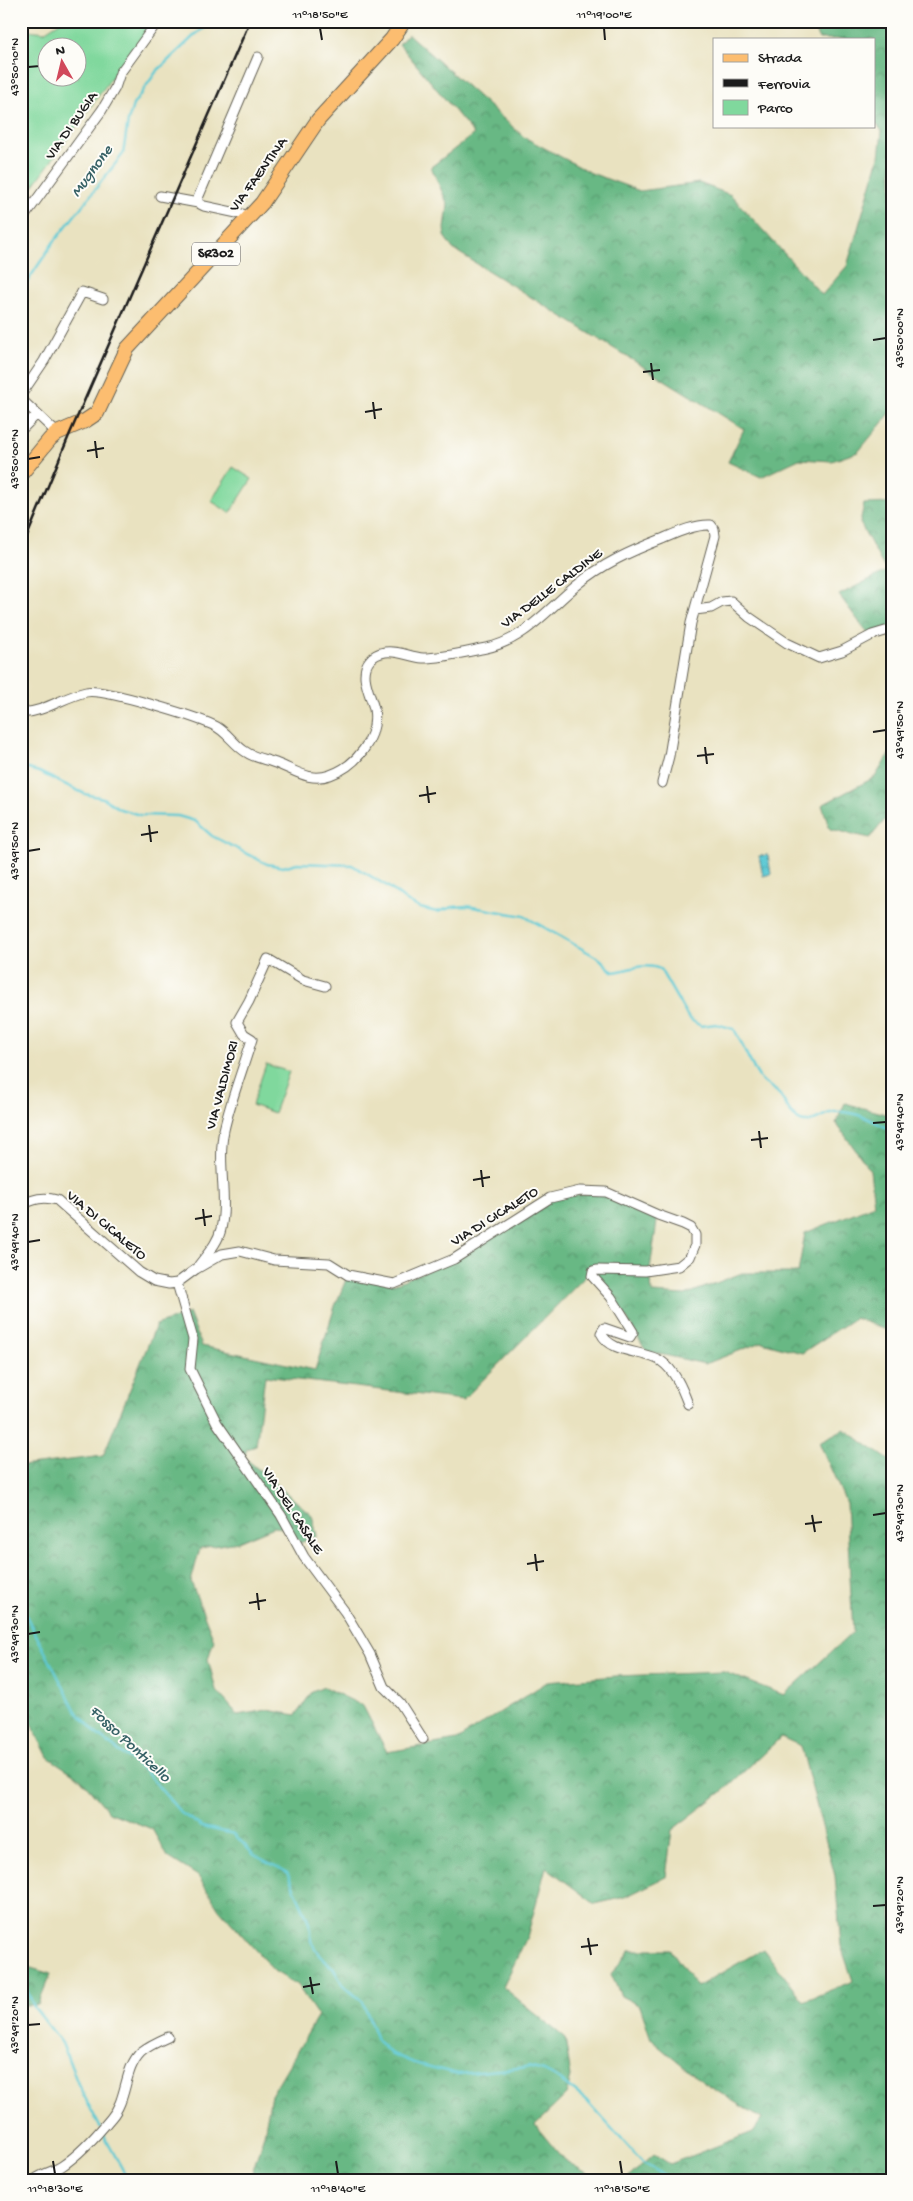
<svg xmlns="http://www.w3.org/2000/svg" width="913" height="2201" viewBox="0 0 913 2201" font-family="'Gochi Hand',sans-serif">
  <defs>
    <pattern id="forest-crowns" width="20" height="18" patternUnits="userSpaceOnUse" patternTransform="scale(1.25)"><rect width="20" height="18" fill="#68b884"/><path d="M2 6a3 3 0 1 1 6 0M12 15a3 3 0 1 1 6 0" fill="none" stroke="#55956b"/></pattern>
    <pattern id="water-waves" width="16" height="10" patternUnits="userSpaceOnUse" patternTransform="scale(1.25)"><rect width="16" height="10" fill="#5cc9d4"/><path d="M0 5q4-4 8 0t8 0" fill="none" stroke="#4facb5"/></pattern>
  </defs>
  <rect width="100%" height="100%" fill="#fdfcf7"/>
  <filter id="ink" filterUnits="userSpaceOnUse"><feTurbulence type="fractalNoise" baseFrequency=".02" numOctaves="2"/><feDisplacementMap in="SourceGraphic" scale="10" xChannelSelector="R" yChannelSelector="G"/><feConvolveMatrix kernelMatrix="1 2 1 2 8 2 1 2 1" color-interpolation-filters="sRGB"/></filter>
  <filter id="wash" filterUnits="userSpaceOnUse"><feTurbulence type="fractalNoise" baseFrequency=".0096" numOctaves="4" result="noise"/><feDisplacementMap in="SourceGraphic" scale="20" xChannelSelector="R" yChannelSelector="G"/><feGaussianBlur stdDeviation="1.12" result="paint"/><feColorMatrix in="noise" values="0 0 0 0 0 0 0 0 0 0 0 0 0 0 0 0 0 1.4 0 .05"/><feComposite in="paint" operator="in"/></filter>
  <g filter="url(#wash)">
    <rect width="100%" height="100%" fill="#e9e2c0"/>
    <path fill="url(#forest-crowns)" stroke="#426a50" d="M802 21H892V411L858 452 832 461 799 459 761 477 728 462 744 429 453 249 444 236 448 205 431 167 474 134 399 44 408 34 524 137 591 173 640 191 699 183 731 195 822 295 847 266 879 157 882 131 874 121V39H819L813 27Z
      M892 503V626L869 635 839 595 886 571 860 523 864 504Z
      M892 742V811L870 838 830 829 822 805 875 777 890 753Z
      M845 1103 892 1116V1332L855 1318 802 1353 762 1342 705 1364 646 1351 607 1285 588 1274 463 1400 265 1376 256 1446 247 1449 244 1457 312 1515 317 1536 300 1543 284 1528 274 1527 238 1542 200 1548 191 1582 214 1640 208 1659 216 1690 238 1715 267 1710 296 1715 312 1692 324 1687 363 1706 387 1752 457 1740 547 1682 616 1676 724 1672 784 1695 853 1632 846 1503 819 1442 844 1429 892 1462V2180H626L654 2154 670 2164 753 2132 762 2119 704 2083 651 2039 640 2006 621 1996 611 1974 630 1950H671L697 1987 763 1949 804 2001 853 1981 841 1946 835 1876 801 1746 781 1737 723 1791 672 1830 666 1877 625 1897 595 1904 546 1867 527 1937 503 1987 565 2038 571 2077 566 2095 535 2125 564 2160 599 2180H250L264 2134 271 2095 318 2016 297 1985 274 1971 219 1909 198 1876 168 1857 152 1829 109 1812 81 1779 48 1757 21 1703V1466L103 1456 156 1325 189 1313 202 1346 315 1370 335 1306 348 1275 394 1284 454 1259 550 1198 606 1192 658 1215 650 1269 652 1293 685 1295 742 1273H798L805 1233 874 1205 870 1170 836 1123Z
      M21 1965 51 1974 38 2005H21Z"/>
    <path fill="#80d89d" stroke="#4e7a5c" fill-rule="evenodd" d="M61 21H162L115 73 21 203V29L44 32ZM48 48H78V78H48Z
      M233 467 252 479 230 513 211 501Z
      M266 1064 289 1072 274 1113 252 1105Z"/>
    <path fill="url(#water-waves)" stroke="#3c7278" d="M768 855 771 874 763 876 759 856Z"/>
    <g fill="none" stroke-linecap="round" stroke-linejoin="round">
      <path stroke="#5cc9d4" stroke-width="2.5" d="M21 291 53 243 123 154 128 121 133 105 156 72 196 34 214 21
        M21 767 39 772 85 794 103 798 120 809 140 815 178 816 195 821 212 836 267 864 283 867 297 863 352 865 387 886 408 902 420 908 437 912 453 907 467 906 524 916 600 959 613 972C628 970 646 962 660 969L689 1019 701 1026 716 1024 734 1029C743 1045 749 1062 759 1077 764 1085 773 1087 779 1094 786 1103 792 1121 805 1122 813 1123 822 1115 830 1113 850 1107 874 1122 892 1130
        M21 1606 76 1711 98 1735 145 1771 181 1813 202 1827 234 1834 254 1855 287 1872 307 1917 311 1930V1941L319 1955 333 1968 343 1985 363 2002 377 2040 390 2053 414 2063 458 2074 528 2067 544 2071 559 2079 586 2100 643 2163 673 2180
        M21 1976 34 2007 62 2043 78 2084 100 2127
        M102 2132 124 2172 131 2180"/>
    </g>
  </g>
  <g filter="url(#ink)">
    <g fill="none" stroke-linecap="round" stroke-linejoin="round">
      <g stroke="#646155" stroke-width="11">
        <path id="minor" d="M160 196 198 203
          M251 216 204 206 198 203V198L258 57
          M21 221 102 110 115 88 120 73 158 21
          M21 395 44 361 82 292 103 299
          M21 399 57 433
          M21 430 37 414
          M695 610 711 608 722 602 731 601 749 617 787 643 819 658 842 651 872 635 892 629
          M21 713C45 712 63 697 86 692 103 688 193 716 213 725 226 730 234 745 246 752 256 759 267 759 278 764 296 771 310 782 330 775 356 766 379 738 374 709 371 695 358 674 370 660 373 656 380 653 385 652 398 650 410 657 423 658 443 658 466 652 486 648 523 641 548 609 576 586 602 564 631 551 662 539 676 533 695 524 711 525L714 529 715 536 691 623 669 756 662 783
          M21 1205C34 1199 43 1196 57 1200L139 1272 154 1281 169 1284 177 1283 196 1269 222 1254 240 1251 274 1260 329 1263 348 1275 394 1284 454 1259 550 1198 580 1191 606 1192 658 1215 683 1224 691 1228 695 1235V1245L690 1257 679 1266 645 1271 598 1270 593 1271 592 1276 611 1297 633 1332 630 1337 604 1328 601 1333C611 1354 644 1350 661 1361 675 1371 682 1388 688 1404
          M199 1265C207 1254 218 1243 221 1229 228 1197 217 1163 224 1130 231 1099 243 1069 252 1039L244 1034 237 1022 249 1001 268 959 303 980 325 986
          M177 1283 193 1339 190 1369 217 1423 281 1515 304 1557 345 1612 370 1654 384 1687 400 1703 423 1739
          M34 2180C43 2173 53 2172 62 2166 80 2154 97 2135 111 2118 128 2099 123 2070 141 2052 148 2046 159 2041 168 2037"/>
      </g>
      <g stroke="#646155" stroke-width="16">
        <path id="primary" d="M21 474 50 439 57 433 85 421 97 413 127 349 262 203 318 120 392 39 404 21"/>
      </g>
      <use href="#minor" stroke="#fff" stroke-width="9"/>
      <use href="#primary" stroke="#fcbd6f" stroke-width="14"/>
      <path stroke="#1c1c1c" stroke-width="2.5" d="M21 551 68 438 250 21"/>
    </g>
  </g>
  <path fill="none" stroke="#1c1c1c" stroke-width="2" d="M320 28 322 40M604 28 605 40M28 67 40 66M873 340 886 338M651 363 653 380M643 372 660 370M373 402 375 419M365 412 382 409M95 441 97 458M87 451 104 448M28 459 40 457M873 732 886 730M705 747 707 764M697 756 714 754M427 786 429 803M419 796 436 793M149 825 151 842M141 835 158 832M28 851 40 849M873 1123 886 1122M759 1131 761 1148M751 1140 768 1138M481 1170 483 1187M473 1180 490 1177M203 1209 205 1226M195 1219 212 1216M28 1242 40 1240M812 1515 815 1532M873 1515 886 1513M805 1524 822 1522M535 1554 537 1571M527 1564 544 1561M257 1593 259 1610M249 1603 266 1600M28 1634 40 1632M873 1906 886 1905M588 1938 591 1955M581 1947 598 1945M310 1977 313 1994M303 1987 320 1984M28 2025 40 2024M53 2161 55 2174M336 2161 338 2174M620 2161 622 2174"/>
  <g text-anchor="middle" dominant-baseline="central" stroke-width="4" stroke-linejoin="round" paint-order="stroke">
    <rect fill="#fdfcf7" stroke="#605f5e" stroke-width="1" x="192" y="242.5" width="48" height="23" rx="4"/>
    <g font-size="14" font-weight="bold" fill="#1c1c1c">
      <text x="216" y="254">SR302</text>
    </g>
    <g font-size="15" fill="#1c1c1c" stroke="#fdfcf7">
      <text transform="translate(72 126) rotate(-55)">VIA DI BUGIA</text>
      <text transform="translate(259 175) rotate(-54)">VIA FAENTINA</text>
      <text transform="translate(552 589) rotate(-37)">VIA DELLE CALDINE</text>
      <text transform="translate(223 1085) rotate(-75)">VIA VALDIMORI</text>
      <text transform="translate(495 1217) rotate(-32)">VIA DI CICALETO</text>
      <text transform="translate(106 1226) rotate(40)">VIA DI CICALETO</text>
      <text transform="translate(292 1511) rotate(57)">VIA DEL CASALE</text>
    </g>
    <g font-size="16" font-style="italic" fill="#366166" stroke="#fdfcf7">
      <text transform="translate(93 172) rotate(-54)">Mugnone</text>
      <text transform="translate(129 1745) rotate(43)">Fosso Ponticello</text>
    </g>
  </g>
  <rect width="913" height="2201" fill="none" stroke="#fdfcf7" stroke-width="55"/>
  <rect x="713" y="38" width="162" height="90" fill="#fdfcf7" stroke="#a3a29f"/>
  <rect x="723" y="54" width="25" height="8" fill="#fcbd6f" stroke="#a3a29f"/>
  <text x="758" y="62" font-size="15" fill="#1c1c1c">Strada</text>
  <rect x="723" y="79" width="25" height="8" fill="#1c1c1c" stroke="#a3a29f"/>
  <text x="758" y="88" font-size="15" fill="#1c1c1c">Ferrovia</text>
  <rect x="723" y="100" width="25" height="15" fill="#80d89d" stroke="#a3a29f"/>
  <text x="758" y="112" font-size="15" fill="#1c1c1c">Parco</text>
  <g transform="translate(62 62) rotate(352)"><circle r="24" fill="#fdfcf7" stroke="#a3a29f"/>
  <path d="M0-4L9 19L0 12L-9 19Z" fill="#d1495b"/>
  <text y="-8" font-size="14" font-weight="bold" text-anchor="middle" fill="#1c1c1c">N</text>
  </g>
  <rect x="28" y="28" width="858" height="2146" fill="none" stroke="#1c1c1c" stroke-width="2"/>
  <g font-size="12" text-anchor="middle" fill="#1c1c1c">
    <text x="320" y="18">11°18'50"E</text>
    <text x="604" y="18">11°19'00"E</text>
    <text transform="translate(14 67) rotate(-90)" y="4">43°50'10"N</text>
    <text transform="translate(899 338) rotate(-90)" y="4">43°50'00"N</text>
    <text transform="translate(14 459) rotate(-90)" y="4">43°50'00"N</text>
    <text transform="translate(899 730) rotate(-90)" y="4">43°49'50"N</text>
    <text transform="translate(14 851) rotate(-90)" y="4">43°49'50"N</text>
    <text transform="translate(899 1122) rotate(-90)" y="4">43°49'40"N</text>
    <text transform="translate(14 1242) rotate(-90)" y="4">43°49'40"N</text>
    <text transform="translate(899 1513) rotate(-90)" y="4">43°49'30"N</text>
    <text transform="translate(14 1634) rotate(-90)" y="4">43°49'30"N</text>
    <text transform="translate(899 1905) rotate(-90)" y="4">43°49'20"N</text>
    <text transform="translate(14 2025) rotate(-90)" y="4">43°49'20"N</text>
    <text x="55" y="2192">11°18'30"E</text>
    <text x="338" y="2192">11°18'40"E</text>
    <text x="622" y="2192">11°18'50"E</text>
  </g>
</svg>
